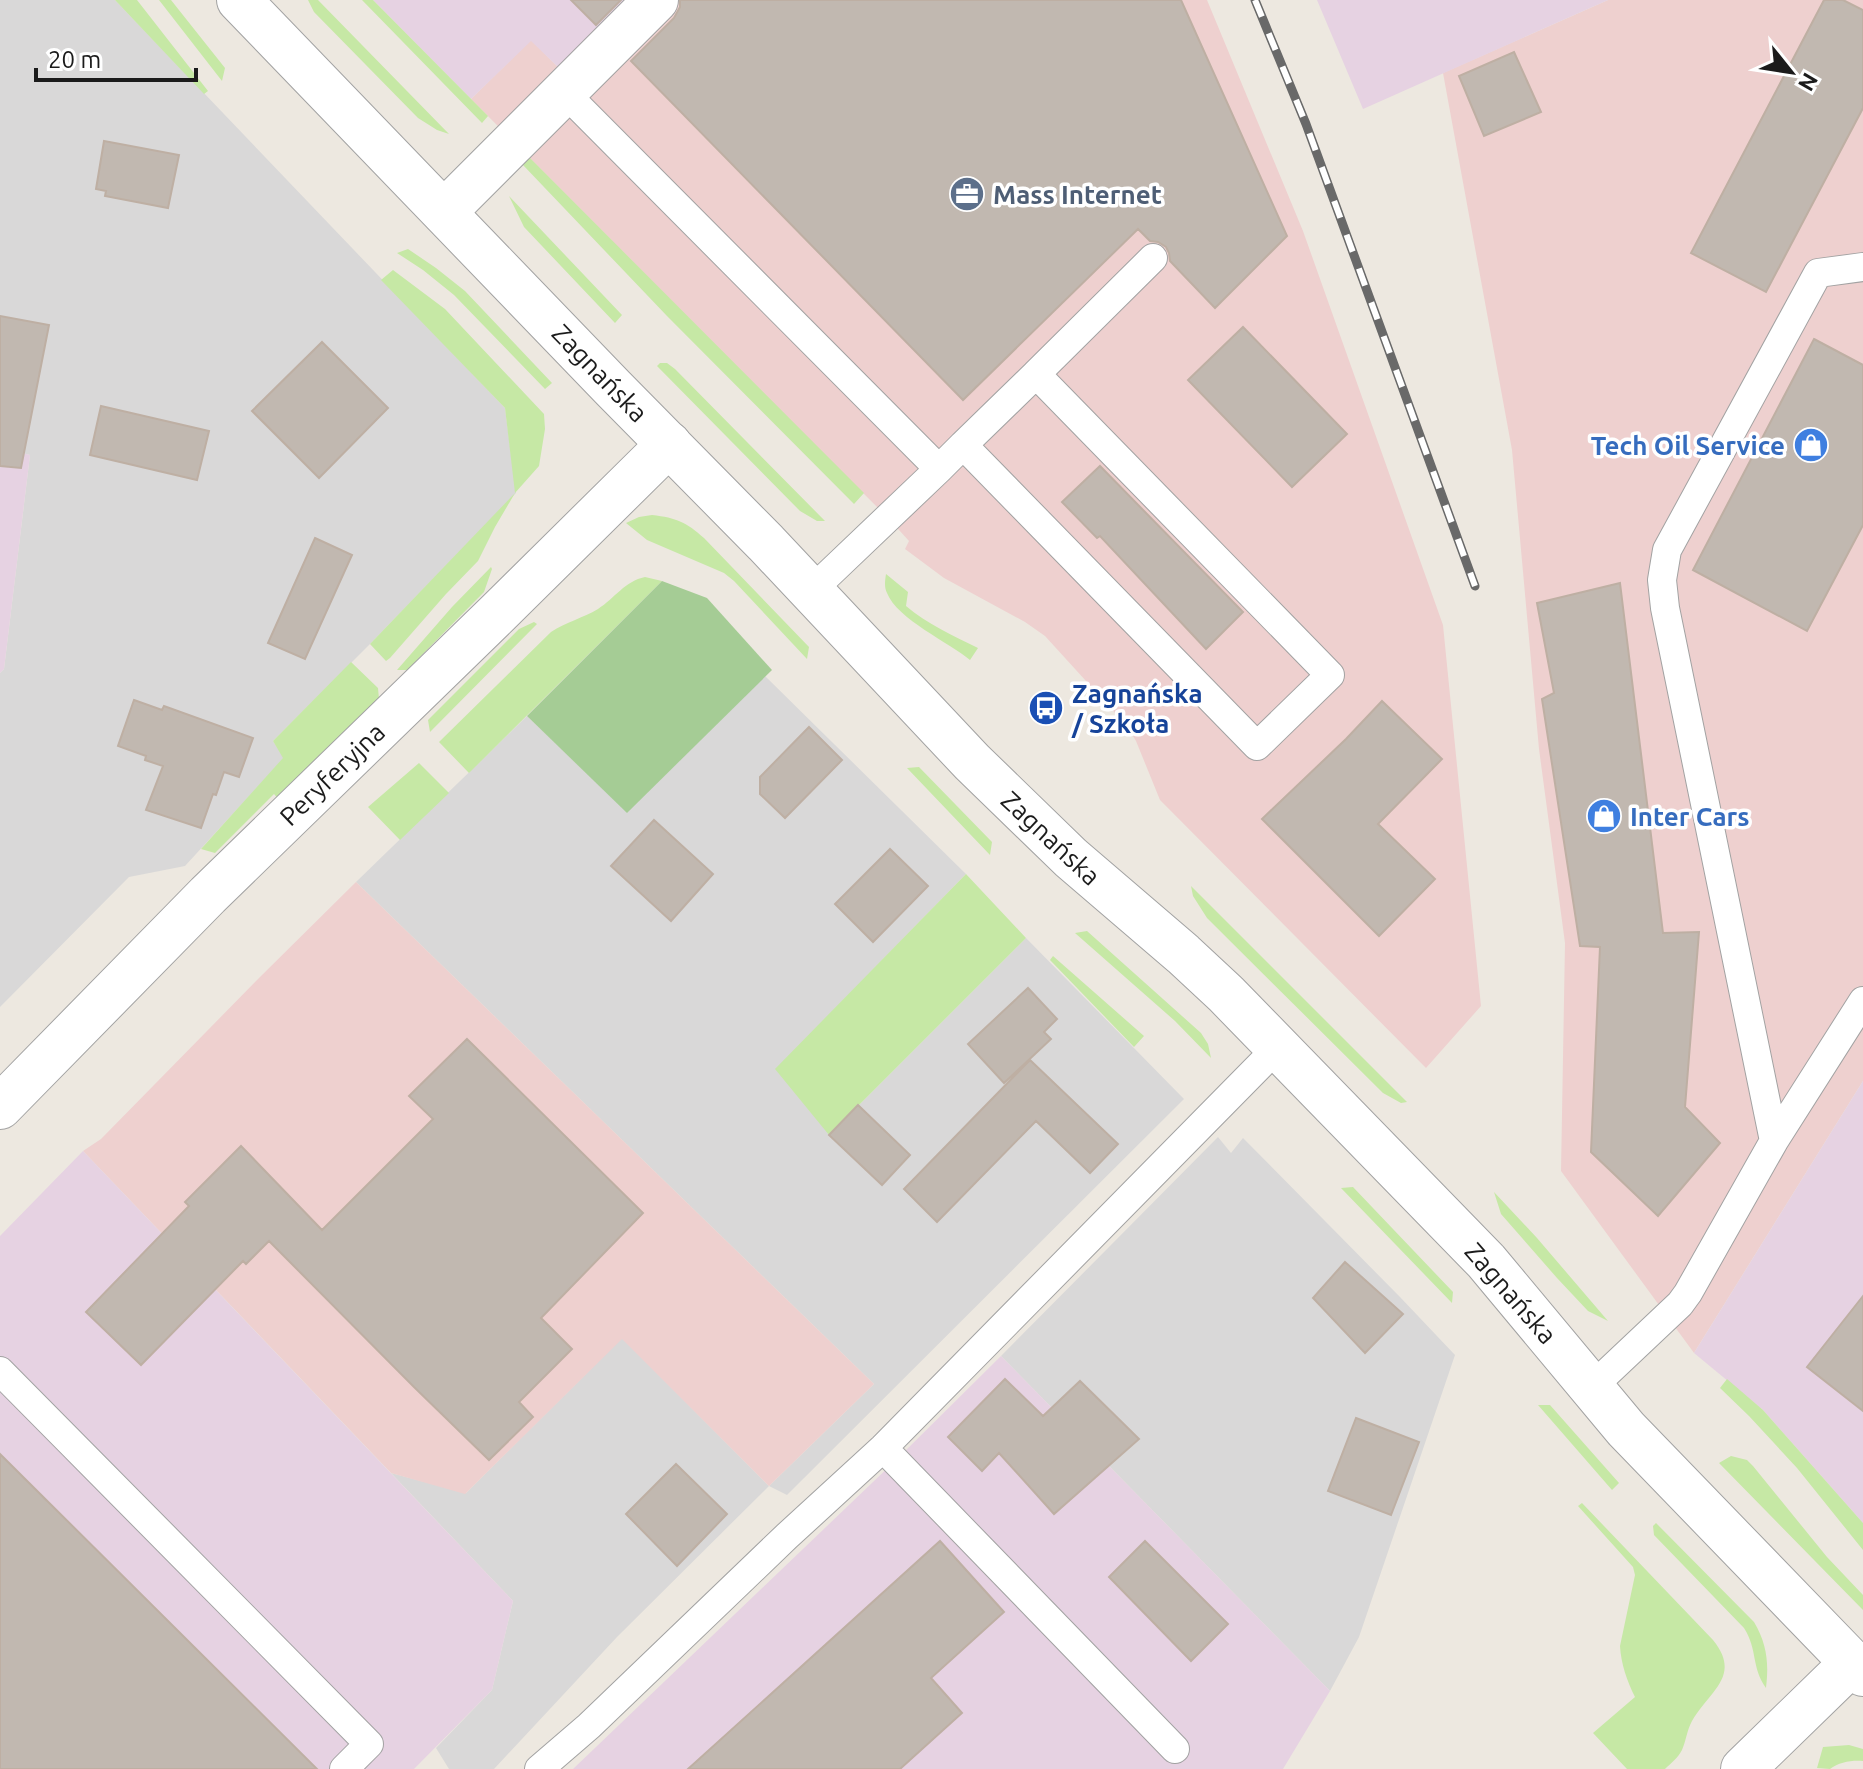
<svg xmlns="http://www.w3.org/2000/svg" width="1863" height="1769" viewBox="0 0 1863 1769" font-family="Ubuntu,sans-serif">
  <rect width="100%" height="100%" fill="#ede8e0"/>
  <path fill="#d9d8d8" d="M0 0H115L505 408 516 493 370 644 273 741 284 758 185 866 129 877 0 1007V673L4 669 30 455 0 447Z
    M765 676 966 874 776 1069 830 1134 1026 938 1184 1099 787 1495 769 1486 617 1637 494 1769H449L436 1748 492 1690 513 1601 391 1473 466 1493 622 1338 769 1486 874 1384 356 882 527 716 627 812Z
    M1218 1137 1231 1153 1243 1138 1400 1297 1455 1355 1359 1637 1330 1691 1001 1356Z"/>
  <path fill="#eed0cf" d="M626 0H1207L1303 231 1443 625 1481 1006 1426 1068 1160 800 1136 741 1127 726 1045 636 1025 622 944 578 905 549 909 541 889 519 471 99 531 40 557 66Z
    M1608 0H1863V1081L1694 1353 1561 1171 1565 943 1539 749 1512 450 1443 73Z
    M356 882 874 1384 769 1486 622 1339 465 1494 391 1473 83 1151 101 1139 260 977Z"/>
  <path fill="#e6d2e2" d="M373 0H626L558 67 531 41 471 99Z
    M1317 0H1608L1363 109Z
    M0 447 30 455 4 669 0 673Z
    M1863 1081V1523L1763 1410 1694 1353Z
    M83 1151 513 1601 492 1690 414 1769H0V1236Z
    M1001 1356 1330 1691 1283 1769H573L896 1460Z"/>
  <path fill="#c6e8a5" d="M115 0H137L208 91 204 94Z
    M159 0H171L225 68 222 81Z
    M308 0H318L449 134 437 130 418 118 314 12Z
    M362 0H373L488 116 482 123Z
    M529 157 864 493 854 504 667 316 523 165Z
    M509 196 622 315 615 323 524 227Z
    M408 249 436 268 465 291 552 383 545 389 454 295 423 270 397 253Z
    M393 270 445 309 544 414 545 429 539 466 515 493 495 527 478 561 446 594 390 658 386 661 370 644 515 493 505 408 381 280Z
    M660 363H667L675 369 825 521H817L800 511 657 366Z
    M652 515C677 518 686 522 704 538L809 647 807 659 734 581 724 573 647 540 626 523 639 517Z
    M491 567 492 569 484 592 407 670H397L452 607Z
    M886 574 908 592 906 606C927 624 954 636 978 648L970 660C950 643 897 619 887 593 884 587 885 581 886 574Z
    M645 577 662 581 469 773 439 742 551 632C566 622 583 618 598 609 615 598 625 581 645 577Z
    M534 622 537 624 430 732 428 720 519 629Z
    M351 662 378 688 379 699 280 801 274 794 215 853 201 849 283 758 273 741Z
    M419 763 449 793 400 840 368 807Z
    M919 767 992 842 990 855 907 768Z
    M966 874 1026 938 829 1135 775 1069Z
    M1191 886 1407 1102 1401 1103 1383 1093 1207 918 1193 896Z
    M1087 931 1201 1033 1208 1044 1211 1058 1175 1021 1075 933Z
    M1053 956 1144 1036 1134 1047 1050 960Z
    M1353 1187 1453 1292 1452 1303 1341 1188Z
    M1494 1192 1537 1238 1608 1321 1588 1311 1557 1278 1501 1214Z
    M1727 1379 1763 1410 1863 1523V1550L1797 1468 1749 1416 1720 1388Z
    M1538 1405H1550L1619 1483 1612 1490Z
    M1731 1456 1747 1460 1753 1466 1827 1557 1863 1595V1610L1719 1463Z
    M1582 1503 1713 1640C1742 1676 1710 1690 1692 1721 1687 1730 1686 1741 1682 1750 1678 1758 1671 1763 1665 1769H1627L1593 1733 1635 1697C1627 1681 1621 1664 1620 1646L1635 1575 1633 1567 1578 1506Z
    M1656 1523 1754 1622C1767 1644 1769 1663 1766 1688 1751 1667 1758 1650 1744 1628L1654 1535 1653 1526Z
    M1849 1745 1863 1749V1761C1852 1760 1839 1762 1830 1769L1817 1768 1823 1747Z"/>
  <path fill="#a5cc95" d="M662 581 707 598 772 670 627 813 527 716Z"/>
  <path fill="#c1b8b0" stroke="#beafa3" stroke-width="2" d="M571 0H621L596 25Z
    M680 0H1181L1287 236 1215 308 1170 261 1169 253 1166 247 1158 242 1150 241 1138 229 963 400 631 61 674 18 680 7Z
    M1824 0H1843L1863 10V108L1766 292 1691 253Z
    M1514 52 1541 112 1484 136 1459 76Z
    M104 141 179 155 168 208 105 196 106 191 96 189Z
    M0 316 49 325 21 468 0 466Z
    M1243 327 1347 434 1292 487 1188 380Z
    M1814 339 1863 365V525L1807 631 1693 570Z
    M322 342 388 408 319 478 252 411Z
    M101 406 209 431 197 480 90 455Z
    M1100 466 1243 612 1206 649 1100 536 1097 538 1062 502Z
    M315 538 352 555 305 659 268 643Z
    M1620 583 1663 933 1699 932 1685 1107 1720 1143 1658 1216 1591 1152 1600 947 1580 946 1542 699 1554 693 1537 603Z
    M134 700 162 710 164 706 253 738 239 777 224 772 216 795 213 794 201 828 146 810 163 766 145 760 146 756 118 746Z
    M1382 701 1442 759 1378 824 1435 879 1379 936 1262 819 1346 739Z
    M809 727 842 760 785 818 760 794V777Z
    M654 820 713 874 671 921 611 866Z
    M890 849 928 886 873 942 835 904Z
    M1028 988 1057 1019 1044 1032 1051 1039 1004 1083 968 1044Z
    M467 1039 643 1213 541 1318 572 1349 519 1402 533 1417 489 1460 414 1387 269 1241 246 1264 243 1261 141 1365 86 1312 189 1206 185 1202 241 1146 322 1230 433 1119 409 1096Z
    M1030 1060 1118 1144 1090 1173 1036 1121 937 1222 904 1189Z
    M858 1105 910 1155 882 1185 829 1135Z
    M1345 1262 1403 1314 1365 1353 1313 1298Z
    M1863 1296V1411L1807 1367Z
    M1005 1379 1043 1416 1080 1381 1139 1439 1054 1514 999 1453 982 1471 948 1437Z
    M1356 1418 1419 1442 1391 1515 1328 1491Z
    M0 1454 317 1769H0Z
    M676 1464 727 1514 677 1566 626 1514Z
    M940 1541 1004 1612 931 1678 962 1713 900 1769H688Z
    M1145 1541 1228 1624 1191 1661 1109 1577Z"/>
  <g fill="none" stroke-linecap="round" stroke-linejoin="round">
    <g stroke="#a2a2a2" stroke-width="30">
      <path id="service" d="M564 92 939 469 811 591
        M1036 374 1153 258
        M939 469 963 445 1257 746 1330 675 1036 374 963 445
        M1774 1141 1665 608 1662 580 1667 550 1818 273 1863 267
        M0 1371 369 1744 344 1769
        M1592 1387 1680 1304 1688 1293 1774 1141 1863 1001
        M883 1448 1175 1749
        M539 1769 589 1726 787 1536 883 1448 1278 1047"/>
    </g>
    <g stroke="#a2a2a2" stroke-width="46">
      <path id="minor" d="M444 212 656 0
        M0 1107 208 895 499 612 669 444
        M1743 1769 1852 1663"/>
    </g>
    <g stroke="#a2a2a2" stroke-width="46">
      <path id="tertiary" d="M239 0 613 388 766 543 972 762 1071 858 1183 954 1226 994 1486 1261 1626 1429 1863 1674"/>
    </g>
    <use href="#service" stroke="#fff" stroke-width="28"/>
    <use href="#minor" stroke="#fff" stroke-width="44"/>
    <use href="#tertiary" stroke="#fff" stroke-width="44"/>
    <g stroke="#696969" stroke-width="9">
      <path id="rail" d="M1255 0 1306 124 1475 586"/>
    </g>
    <use href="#rail" stroke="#fff" stroke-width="6" stroke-dasharray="18" stroke-linecap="butt"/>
  </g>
  <defs>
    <g id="office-disc" transform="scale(1.8)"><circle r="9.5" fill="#5c6f8a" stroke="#fff"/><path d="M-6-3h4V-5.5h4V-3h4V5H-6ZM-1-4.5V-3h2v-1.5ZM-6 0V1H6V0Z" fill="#fff"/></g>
    <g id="shop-disc" transform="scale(1.8)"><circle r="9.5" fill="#3f7fe0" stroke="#fff"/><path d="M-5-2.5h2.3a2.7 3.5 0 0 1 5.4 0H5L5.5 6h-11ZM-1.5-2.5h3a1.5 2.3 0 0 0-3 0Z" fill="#fff"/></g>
    <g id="bus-disc" transform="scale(1.8)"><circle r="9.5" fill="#1a4fb4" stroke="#fff"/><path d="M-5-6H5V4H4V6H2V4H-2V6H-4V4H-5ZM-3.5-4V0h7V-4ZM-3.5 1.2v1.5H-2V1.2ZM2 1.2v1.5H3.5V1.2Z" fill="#fff"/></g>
  </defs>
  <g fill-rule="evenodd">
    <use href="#office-disc" x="967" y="194"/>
    <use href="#shop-disc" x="1811" y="445"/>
    <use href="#bus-disc" x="1046" y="708"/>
    <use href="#shop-disc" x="1604" y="816"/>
  </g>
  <g text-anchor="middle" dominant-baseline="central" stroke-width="7" stroke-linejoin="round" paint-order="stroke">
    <g font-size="26" font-weight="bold" fill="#4e5e75" stroke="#fff" text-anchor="start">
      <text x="993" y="194">Mass Internet</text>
    </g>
    <g font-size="26" fill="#1b1b1b" stroke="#fff">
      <text transform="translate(600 373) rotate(46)">Zagnańska</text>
      <text transform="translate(332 774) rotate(-44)">Peryferyjna</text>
      <text transform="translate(1051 838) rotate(43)">Zagnańska</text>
      <text transform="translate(1511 1293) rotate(49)">Zagnańska</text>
    </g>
    <g font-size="26" font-weight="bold" fill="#366cbe" stroke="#fff" text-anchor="end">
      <text x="1785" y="445">Tech Oil Service</text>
      <text x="1630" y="816" text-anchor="start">Inter Cars</text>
    </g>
    <g font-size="26" font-weight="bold" fill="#164399" stroke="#fff" text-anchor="start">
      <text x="1072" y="693">Zagnańska<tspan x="1072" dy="30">/ Szkoła</tspan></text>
    </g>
  </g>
  <g transform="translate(1791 72) rotate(120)" stroke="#ffffff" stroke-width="6" paint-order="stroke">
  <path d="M0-6L14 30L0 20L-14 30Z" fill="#1b1b1b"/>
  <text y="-12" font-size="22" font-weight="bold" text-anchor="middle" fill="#1b1b1b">N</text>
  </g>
  <path d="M36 68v12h160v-12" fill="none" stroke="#1b1b1b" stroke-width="4"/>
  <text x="48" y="68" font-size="24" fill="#1b1b1b" stroke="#ffffff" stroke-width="6" paint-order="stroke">20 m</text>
</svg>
